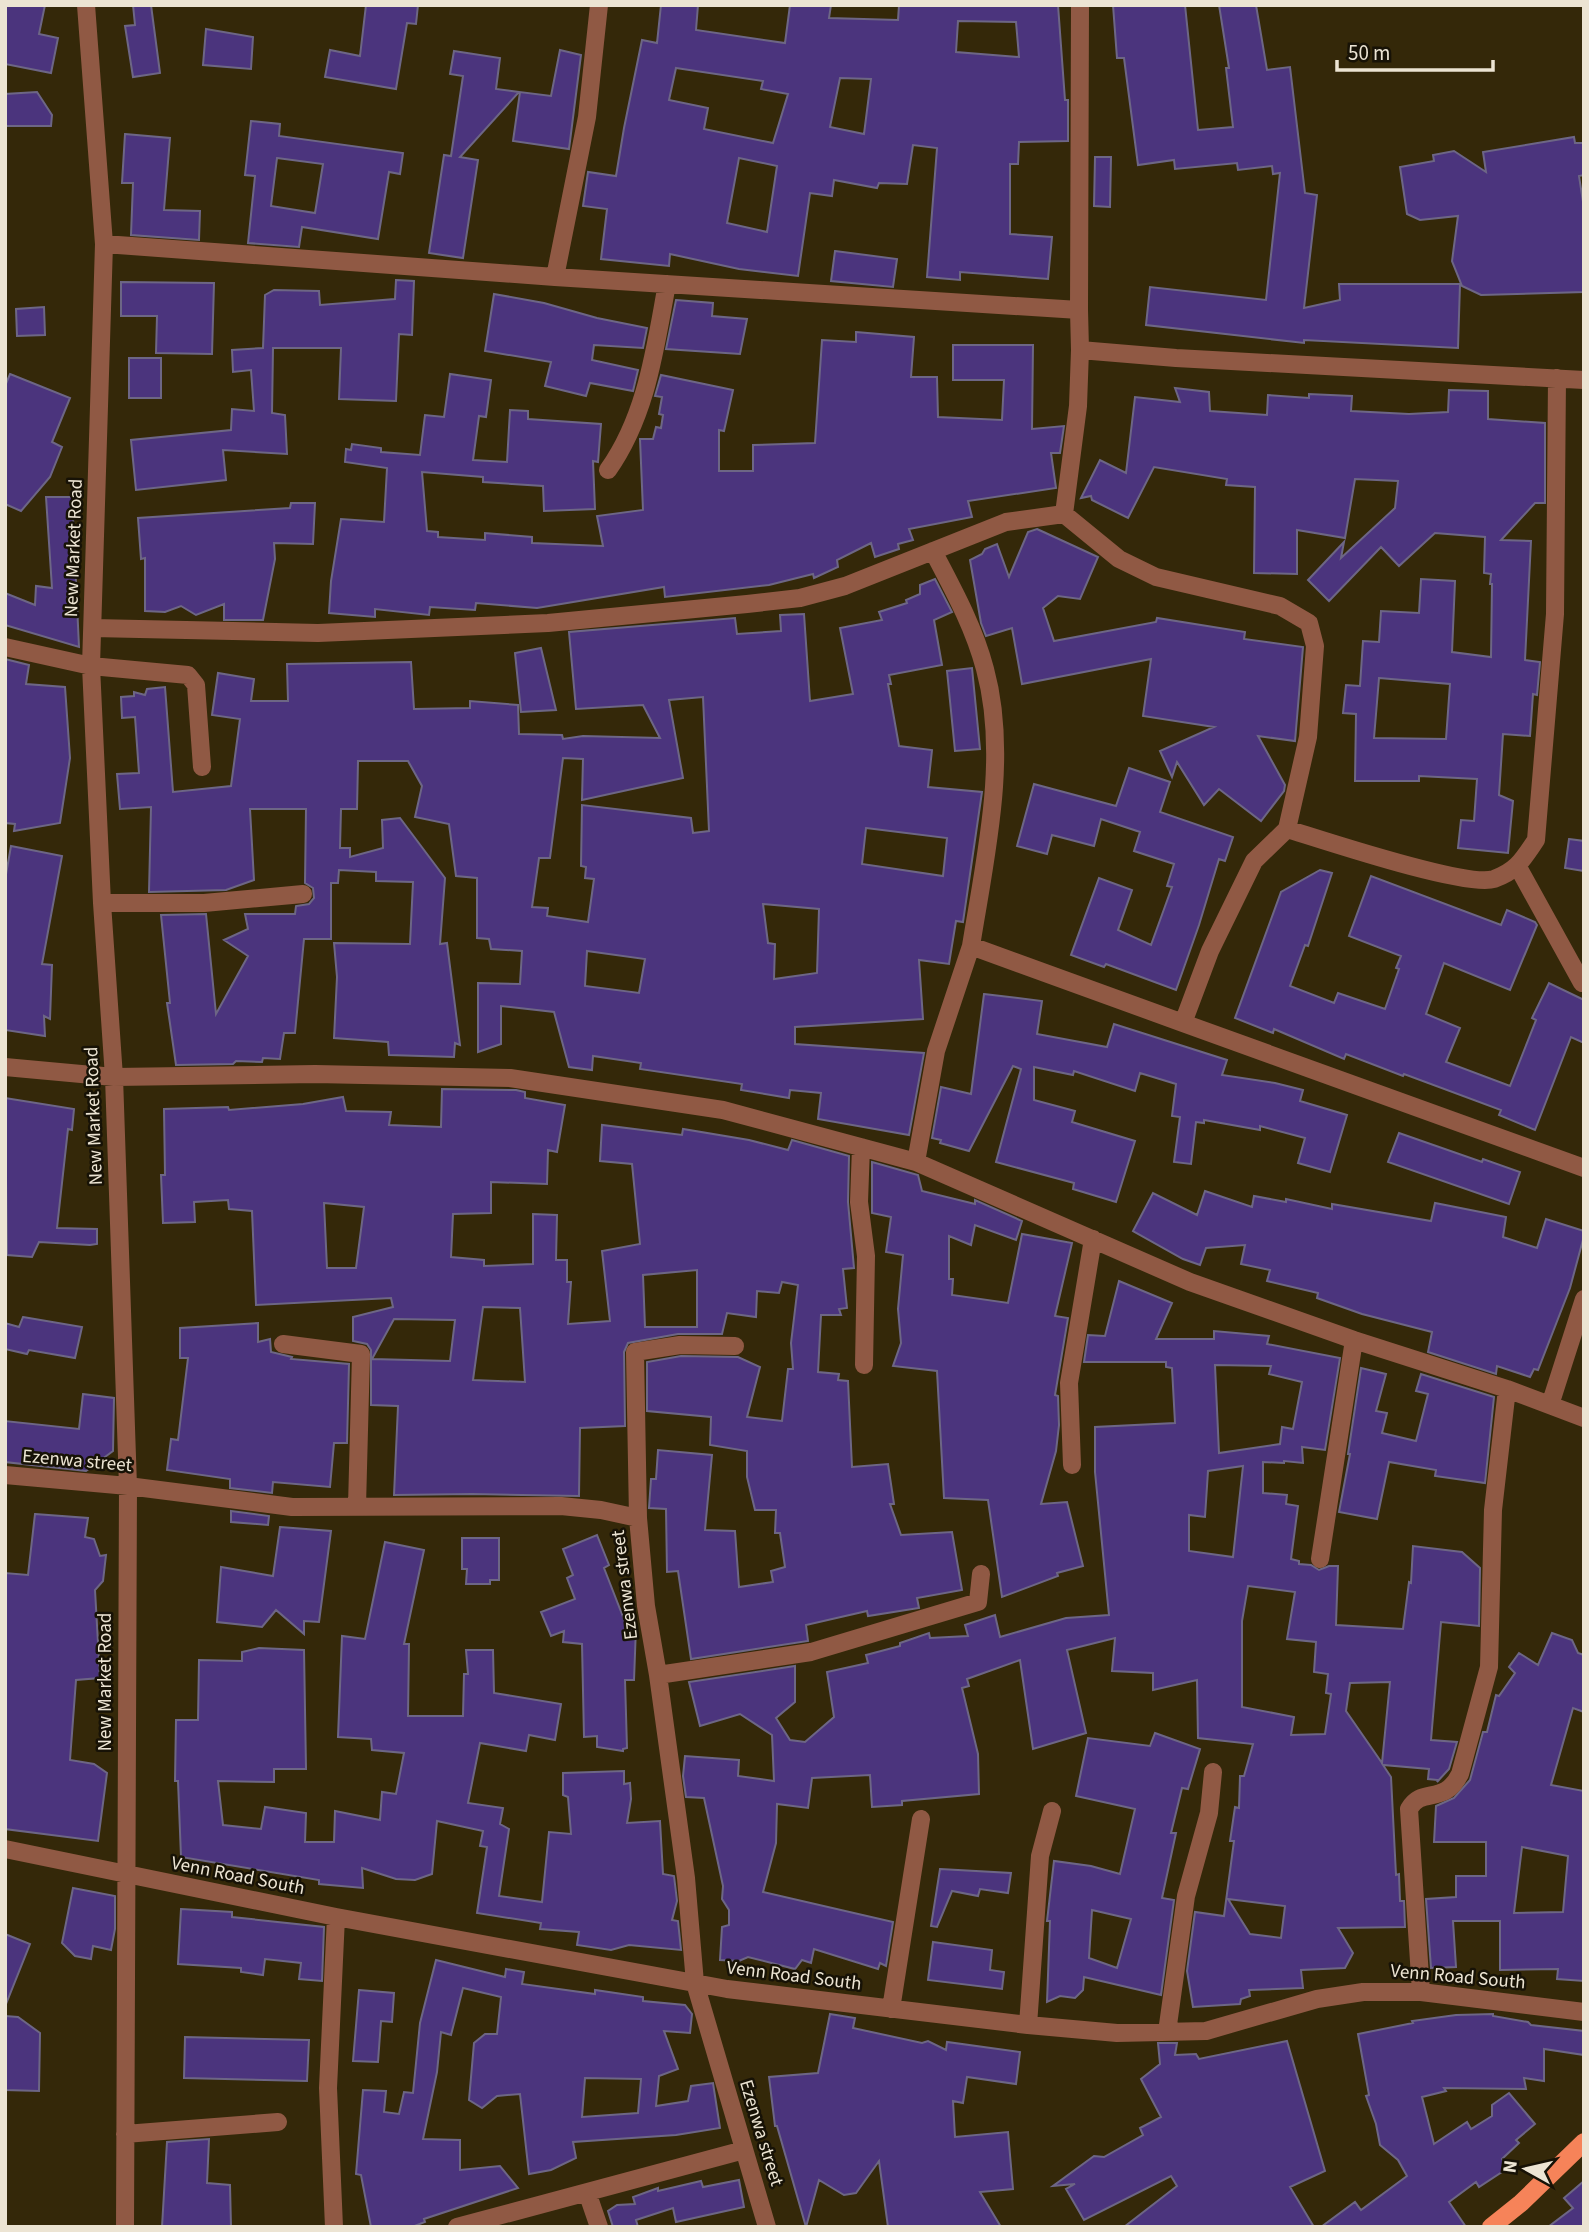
<svg xmlns="http://www.w3.org/2000/svg" width="1589" height="2232" viewBox="0 0 1589 2232" font-family="'Source Sans 3',sans-serif">
  <rect width="100%" height="100%" fill="#342809"/>
  <path fill="#4b347d" stroke="#6d6685" stroke-width="2" fill-rule="evenodd" d="M5 5H45L39 34 58 38 51 73 5 64Z
    M133 5H151L160 73 133 77 125 26 135 25Z
    M366 5H418L416 24 407 23 396 89 325 77 330 50 360 56Z
    M661 5H698L696 30 785 43 790 5H831L829 18 898 20 899 5H1058L1065 100H1068V141L1019 142 1018 164H1010V234L1052 237 1048 279 960 272V280L927 277 937 148 913 145 907 184 879 183 877 188 834 180 832 196 810 193 798 276 739 269 670 254 669 266 601 259 607 209 583 206 588 172 616 176 624 128 642 40 657 43ZM958 21 1016 22 1019 57 956 52ZM676 68 763 81 761 89 788 94 773 143 704 129 708 108 669 100ZM840 78 871 79 864 134 830 127ZM739 158 777 166 767 232 727 223Z
    M1113 5H1185L1198 130 1233 127 1226 68H1229L1219 5H1256L1267 70 1290 67 1305 193 1317 195 1304 308 1340 300 1339 284H1460L1458 348 1304 340V343L1146 325 1150 287 1266 300 1280 173 1273 174 1272 166 1238 170 1237 163 1175 169 1174 160 1138 165 1124 58H1117Z
    M206 29 253 37 251 69 203 65Z
    M560 50 581 55 569 149 513 141 520 92 551 96Z
    M454 51 500 58 496 89 519 92 460 157 478 160 463 258 429 253 444 155 451 156 463 76 450 74Z
    M37 92 52 115 51 126H5V94Z
    M251 121 280 124 279 136 403 153 400 174 389 172 378 239 302 227 299 247 248 243 255 176 245 175ZM277 158 323 164 315 213 271 206Z
    M125 134 170 138 164 210 200 211 199 240 131 235 133 183H122Z
    M1574 137 1575 143H1584V175L1579 176 1584 208V292L1481 295 1462 286 1452 261 1458 216 1420 220 1407 214 1400 167 1434 161 1433 155 1454 151 1486 172 1483 152Z
    M1095 157H1111L1110 207 1094 206Z
    M835 251 897 259 893 287 831 281Z
    M396 280 414 281 412 335 399 334 396 401 339 399 341 348H273L272 413 285 415 287 454 223 450 226 480 136 490 131 440 231 430 232 409 254 411 251 370 233 372 232 350 263 348 265 295 274 290 319 291 320 305 395 299Z
    M121 282 214 283 212 354 156 353 157 316H121Z
    M494 294 544 303 597 318 647 328 643 348 594 345 592 360 638 370 633 391 590 383 586 396 545 386 551 362 485 351Z
    M676 300 713 303 712 316 747 319 740 354 666 349Z
    M44 307 45 335 17 336 16 309Z
    M856 332 914 337 911 377H937L938 417 1002 420 1004 380H953V345H1033L1032 429 1064 426 1060 453H1051L1056 488 968 501 972 517 909 529 913 540 898 544 899 549 875 557 871 543 837 560 838 567 814 578 813 574 769 585 665 597 664 587 537 608 476 603 475 610 430 607 429 615 375 609V617L329 613 331 581 341 519 384 522 387 468 345 462 346 449 351 450 352 444 381 448V452L420 455 425 415 444 417 450 374 491 380 486 417 479 416 473 460 507 462 510 410 528 411V419L601 424 598 462 593 461 595 509 544 511 543 486 483 482V477L422 472 427 531 438 532V537L485 540V533L532 537V543L603 546 597 516 643 510 640 439H653L656 427 661 428 663 415 659 414 662 397 655 396 661 375 733 390 724 431 719 430V471H753V445L815 443 822 340 856 342Z
    M129 358H161V398H129Z
    M10 374 70 398 52 442 62 447 50 477 21 511 5 504V386Z
    M1175 388 1209 392 1210 411 1267 415 1268 395 1309 398V394L1352 396 1351 411 1409 414 1448 412 1449 390 1488 391V419L1545 423V503H1535L1501 540 1531 541 1525 660 1540 662 1537 695 1533 694 1530 736 1503 734 1499 795 1513 801 1508 853 1458 848 1461 820 1474 821 1477 779 1419 776V781H1355L1356 714 1343 713 1346 685 1360 686 1363 641 1379 642 1381 611 1419 613 1421 579 1455 581 1452 652 1491 657 1492 584H1490L1491 574 1484 573 1485 537 1435 533 1399 566 1381 547 1329 601 1308 580 1344 542 1341 558 1395 508 1398 481 1355 479 1345 538 1297 530V574L1254 573 1255 487 1226 485 1227 479 1154 467 1128 518 1092 500 1091 496 1081 498 1100 460 1126 473 1135 397 1180 402ZM1379 678 1450 684 1446 739 1374 738Z
    M46 497H72L79 647 5 625V593L35 605 36 586 52 588Z
    M291 503H315L313 544 274 543 275 559 263 620H224V604L196 615 181 606 165 612 145 611V558L141 559 138 518 290 508Z
    M1037 529 1098 557 1080 599 1058 596 1043 608 1054 641 1156 622 1157 618 1245 632 1244 639 1303 647 1295 741 1258 736 1285 785 1284 791 1261 821 1219 789 1204 805 1177 762 1172 777 1160 751 1214 727 1143 716 1151 659 1022 684 1012 628 986 636 981 623 970 560 982 554 985 549 997 544 1009 577 1028 532Z
    M935 579 952 612 934 620 942 665 889 675 891 684H888L899 746 932 750 928 787 982 792 963 922 956 921 949 964 919 960 923 1019 795 1027V1044L924 1053 909 1135 818 1119 821 1093 790 1090 789 1098 741 1090 742 1084 640 1069 641 1063 593 1056 592 1070 569 1067 554 1012 501 1006V1044L478 1052V983L520 984 522 951 491 949 489 939 477 938V878L456 876 449 824 415 817 422 786 408 761H358L357 809H341L340 848H350V857L383 848 382 820 400 818 445 878 440 944 447 943 460 1045 455 1043 454 1057 389 1055 388 1042 334 1038 337 977 334 943 410 944 413 882 376 881V872L339 870 338 883H331V939H304L295 1033H284L280 1059 263 1058 262 1062 236 1061 233 1064 176 1065 167 1003H170L161 915 206 914 216 1014 248 956 224 940 248 929 245 914H295L296 906 309 904 314 898 313 888 305 883 306 809H250L254 880 226 890 149 892 151 807 120 809 117 774 139 773 135 717 122 718 121 697 134 696V692L145 695 147 689 165 687 173 792 231 786 240 719 212 715 218 673 254 679 251 701H288L287 664 411 662 414 709 470 708V701L518 705 519 734 562 735 563 739 583 736 660 738 643 705 576 709 569 632 735 618 737 634 781 631 780 615 804 614 810 701 853 694 840 628 882 620 879 612 907 603 906 600 920 594V585ZM703 697 709 831 693 833 691 818 582 805 581 866 586 867 585 878 594 879 588 922 547 916 548 908 532 907 539 858H550L563 758 583 759 582 800 683 778 669 700ZM866 828 947 838 943 876 862 864ZM763 904 819 909 817 973 774 979 775 944 768 943ZM587 951 645 959 639 993 585 986Z
    M541 648 556 710 521 712 515 653Z
    M5 659 29 665 26 684 65 687 70 758 60 823 14 831 15 824 5 823Z
    M972 668 980 749 955 751 947 671Z
    M1129 768 1170 782 1160 812 1233 837 1225 861 1219 859 1199 925 1176 990 1106 964 1104 967 1071 955 1099 878 1132 890 1118 930 1151 945 1172 887 1167 886 1174 864 1134 851 1140 832 1101 819 1094 846 1052 835 1047 854 1017 846 1034 784 1116 806Z
    M1569 839 1584 841V871L1565 868Z
    M11 846 62 856 42 964 52 965 50 1019 44 1016 45 1036 5 1030V880Z
    M1320 870 1332 873 1308 946 1305 945 1290 986 1334 1003 1338 993 1385 1009 1399 969 1396 968 1401 956 1349 936 1371 876 1501 925 1507 910 1535 922 1537 925 1510 990 1444 963 1426 1014 1460 1028 1446 1062 1510 1086 1536 1020 1532 1018 1549 983 1584 1000V1043L1571 1037 1535 1130 1499 1115 1501 1110 1404 1074 1403 1076 1346 1054 1344 1059 1274 1029 1273 1033 1235 1018 1281 892Z
    M984 994 1042 1001 1037 1034 1107 1047 1114 1024 1227 1060 1222 1075 1275 1083 1303 1090 1300 1101 1347 1115 1330 1172 1298 1163 1305 1138 1260 1126V1130L1204 1120V1123L1196 1122 1191 1164 1174 1162 1180 1117 1172 1116 1176 1084 1140 1073 1135 1091 1074 1071 1073 1075 1034 1067V1100L1075 1111 1072 1122 1135 1141 1116 1202 1073 1189 1074 1183 996 1162 1021 1069 1013 1066 969 1151 940 1143 941 1140 932 1138 941 1087 971 1094Z
    M442 1089 516 1090 525 1092V1098L565 1105 557 1152 548 1150 547 1184 491 1182V1213L453 1214 451 1257 484 1260V1266L533 1264V1214L557 1215 556 1260H567V1282H571L568 1324 610 1321 602 1251 640 1244 632 1164 600 1161 602 1125 682 1135 683 1129 749 1140 788 1150 792 1140 849 1156 848 1202 854 1268 843 1269 847 1308 839 1309 841 1315H821L818 1372 839 1374 838 1380 848 1381 852 1467 888 1464 894 1504H890L901 1535 952 1532 962 1590 917 1598 919 1608 868 1616 867 1611 806 1625 808 1641 691 1659 678 1571 667 1572 666 1509 649 1508 651 1479H656L658 1450 712 1455 705 1530 735 1531 739 1587 773 1582 771 1571 785 1567 780 1533H775L776 1510H755L747 1477V1451L710 1445 711 1417 647 1411V1362L681 1356 738 1357 760 1367 747 1417 782 1421 788 1369H793L791 1343 798 1285 782 1282 779 1293 757 1291 756 1317 727 1313 722 1334H678L628 1343 624 1352 625 1426 580 1428 579 1496 472 1494 394 1495 398 1406 371 1405V1350L367 1344 353 1341V1317L393 1307 391 1298 256 1305 252 1211 229 1209 228 1200 194 1202 195 1222 163 1223 161 1175H165L164 1109 228 1107 229 1110 303 1104 343 1097 346 1111 391 1112 389 1125 441 1127ZM324 1203 364 1207 356 1268H327ZM697 1270V1327H645L643 1275ZM483 1307 520 1308 525 1382 473 1380ZM394 1319 455 1320 450 1361 372 1359Z
    M5 1098 74 1109 72 1130 68 1129 57 1228 97 1229V1244L90 1245 39 1242 32 1257 7 1255Z
    M1399 1133 1482 1162 1483 1159 1520 1172 1509 1204 1388 1162Z
    M872 1162 918 1175 922 1191 975 1204V1200L1022 1221 1016 1240 975 1225 971 1245 949 1236V1279H953L952 1295 1008 1303 1022 1234 1072 1243 1055 1316 1068 1318 1055 1395 1058 1396 1059 1425 1056 1451 1041 1504 1067 1502 1083 1566 1057 1573 1058 1576 1002 1597 988 1500 944 1498 937 1371 893 1366 901 1343 898 1309 903 1255 886 1252 891 1217 872 1213Z
    M1205 1191 1252 1207 1254 1196 1286 1202V1199L1332 1209V1204L1431 1221 1435 1203 1506 1217 1503 1237 1537 1248 1546 1219 1584 1231V1236L1570 1288 1538 1370 1534 1369 1530 1377 1497 1366 1496 1374 1428 1352 1432 1332 1362 1314 1317 1298 1318 1293 1267 1281 1270 1270 1241 1264 1245 1245 1206 1248 1200 1265 1183 1259 1133 1231 1153 1193 1197 1215Z
    M1119 1281 1172 1303 1156 1339H1214V1331L1269 1336 1267 1344 1340 1358 1325 1450 1302 1447 1303 1463 1284 1461V1463L1263 1462V1493L1287 1495 1286 1504 1298 1506 1291 1559 1299 1561V1564L1311 1565 1319 1570 1329 1566H1338L1336 1625 1403 1629 1409 1582 1411 1583 1413 1546 1462 1552 1480 1568 1479 1626 1441 1622 1431 1740 1457 1742 1449 1769 1437 1782 1438 1780 1428 1779 1429 1769 1383 1765 1391 1777 1396 1875 1399 1874 1400 1901H1404L1405 1927 1338 1928 1353 1953 1345 1968 1301 1970 1303 1988 1249 1990 1250 1996 1241 1999 1240 2004 1193 2007 1187 1971 1195 1912 1224 1916 1234 1841H1230L1235 1807 1239 1808 1240 1776H1244L1253 1744 1198 1738 1197 1680 1153 1690V1673L1112 1671 1115 1638 1067 1650 1086 1733 1033 1749 1020 1660 967 1679 969 1686 962 1688 978 1754 979 1794 902 1801V1805L872 1807 870 1775 812 1778 808 1808 777 1804 776 1843 763 1892 893 1922 886 1966 880 1963 878 1969 814 1949 811 1963 802 1960 795 1969 748 1957 739 1961 720 1960 722 1927 729 1925V1910L722 1899 723 1886 704 1798 686 1797 683 1776 685 1756 739 1760 738 1776 774 1781 772 1735 740 1714 700 1726 689 1682 795 1666V1702L776 1718 790 1740 805 1742 834 1717 827 1672 868 1663 866 1655 900 1646V1643L929 1633 930 1638 968 1636 965 1625 995 1615 1000 1637 1066 1618 1109 1615 1095 1472V1427L1175 1423 1172 1368 1166 1367V1362H1084L1088 1335 1105 1336ZM1215 1365 1271 1366 1269 1374 1302 1382 1293 1429 1282 1427 1280 1444 1219 1453ZM1243 1466 1233 1557 1189 1551V1515L1205 1517 1208 1471ZM1248 1586 1295 1592 1287 1639 1316 1642 1314 1672 1328 1674 1326 1693 1331 1694 1325 1734 1291 1735 1294 1717 1242 1707V1621ZM1390 1682 1382 1763 1346 1711 1350 1683ZM1228 1899 1285 1906 1281 1938 1250 1934Z
    M23 1317 82 1327 75 1358 29 1350 27 1354 5 1349V1323L19 1327Z
    M258 1323V1342L270 1339 271 1352 292 1357 291 1359 349 1364 347 1443H334L330 1487 273 1482 272 1493 230 1488V1479L167 1470 171 1439 178 1440 188 1358H180V1328Z
    M1361 1368 1386 1374 1376 1411 1387 1413 1382 1433 1416 1441 1428 1394 1416 1391 1421 1374 1494 1397 1485 1483 1435 1476 1436 1470 1389 1462 1377 1519 1339 1512 1350 1454H1348Z
    M83 1394 114 1398 113 1451 86 1471 5 1462V1421L79 1429Z
    M231 1511 269 1516 268 1525 231 1522Z
    M35 1514 88 1518 85 1537 94 1539 100 1556 106 1555 103 1581 95 1590 100 1678 76 1680 70 1760 94 1764 107 1773 98 1841 5 1829V1573L28 1575Z
    M280 1527 331 1531 319 1622 304 1621V1634L276 1610 262 1627 217 1622 221 1567 273 1576Z
    M597 1535 609 1565 604 1568 627 1627H636L634 1680H625L627 1748 623 1749V1751L597 1747V1736L584 1737 582 1644 563 1642 564 1631 551 1636 541 1612 575 1599 567 1578 573 1575 563 1549Z
    M462 1538H499V1580H490V1584H466L467 1569H462Z
    M385 1542 424 1550 404 1644H409L408 1716H463L464 1674H468L466 1650H493L494 1693 561 1704 555 1740 529 1735 526 1751 480 1743 468 1803 503 1808 500 1824 509 1829 499 1896 542 1902 549 1832 571 1834 568 1797 563 1795V1773L624 1771V1784L630 1783 631 1799 627 1823 660 1821 663 1874 674 1876 677 1901 672 1920 678 1921 681 1950 629 1945 611 1950 577 1945 579 1932 540 1929 541 1923 477 1913 487 1847 480 1846 483 1831 437 1821 432 1874 415 1880 396 1879 362 1868 363 1888 319 1884V1880L181 1857 178 1781H175L176 1720H198L199 1660 242 1661V1652L259 1648 304 1650 306 1769H274V1782L218 1781 223 1825 261 1829 265 1807 306 1813 305 1842H334L335 1811 380 1820 382 1792 396 1794 404 1753 372 1750 371 1739 338 1737 342 1636 365 1639Z
    M1552 1633 1572 1640 1578 1653 1584 1655V1712L1573 1708 1551 1785 1584 1791V1981L1557 1979 1558 1969 1500 1970V1921H1453L1456 1967 1431 1968 1426 1899 1456 1897V1876H1486V1842H1434L1436 1806 1454 1798 1470 1780 1483 1732H1487L1496 1695 1499 1696 1515 1673 1509 1667 1519 1653 1538 1665ZM1522 1847 1568 1856 1563 1912 1514 1913Z
    M1155 1733 1200 1749 1188 1789 1182 1788 1171 1833H1176L1162 1898 1174 1900 1161 1995 1084 1977 1083 1990 1075 1998 1060 1996 1047 2002 1050 1921H1047L1054 1861 1091 1866 1120 1874 1135 1809 1076 1796 1088 1738 1150 1746ZM1092 1910 1131 1919 1117 1968 1089 1958Z
    M940 1869 1011 1873 1008 1893 980 1889 978 1896 952 1891 937 1927 931 1926Z
    M73 1888 115 1896V1929L111 1950 93 1946 91 1959 75 1956 62 1943Z
    M181 1909 232 1912V1917L324 1927 322 1981 299 1979 301 1963 265 1959 263 1975 241 1972V1968L178 1964Z
    M5 1934 30 1944 6 2004H5Z
    M933 1942 992 1950 990 1970 1004 1972 1002 1989 928 1980Z
    M436 1960 505 1977 506 1969 524 1972 522 1984 595 1994V1990L643 1997V2001L685 2005 692 2014 690 2033 664 2031 678 2069 659 2076 656 2106 688 2101 691 2086 713 2083 720 2128 676 2135 573 2142 576 2158 551 2170 529 2174 520 2094 497 2096 482 2108 469 2100 474 2043 485 2034H497L501 1997 463 1988 451 2035 441 2032 437 2072 423 2139 460 2140V2170L500 2166 518 2188 424 2219 425 2222 412 2227H371L361 2175 356 2174 363 2090 386 2091 384 2112 399 2114 404 2092 413 2093 420 2023ZM585 2078 641 2079 638 2113 582 2117Z
    M359 1990 394 1993 392 2022 381 2021 378 2062 353 2061Z
    M830 2014 855 2018 853 2028 922 2043 928 2041 946 2050 947 2042 1020 2052 1016 2084 967 2077 963 2103 953 2101 955 2137 1008 2132 1013 2189 980 2192 1001 2227H888L879 2161 856 2193 844 2195 819 2180 806 2227 777 2126H775L769 2077 818 2073Z
    M1493 2014V2016L1528 2022 1531 2025 1584 2031V2055L1544 2049V2081L1524 2078 1526 2089 1444 2088 1446 2091 1422 2097 1434 2144 1467 2122 1471 2129 1492 2116V2105L1509 2093 1535 2124 1516 2140 1519 2143 1502 2159 1508 2168 1479 2187 1476 2182 1449 2202 1466 2227H1321L1355 2202 1361 2210 1407 2176 1398 2160 1380 2145 1376 2124 1366 2096 1369 2095 1358 2034 1413 2023 1412 2021 1456 2015Z
    M5 2016 18 2017 40 2033 39 2091 5 2090Z
    M185 2037 309 2040 307 2081 184 2078Z
    M1287 2041 1325 2171 1290 2187 1314 2227H1124L1177 2186 1171 2176 1084 2220 1066 2189 1075 2184 1053 2186 1094 2156 1104 2157 1143 2135 1140 2128 1161 2117 1141 2079 1160 2064 1158 2043H1177L1175 2055 1196 2054 1199 2059Z
    M209 2139 207 2183 230 2185 231 2227H162L167 2142Z
    M739 2180 744 2207 676 2222 673 2208 636 2220 638 2227H613L608 2211 617 2205 635 2204 633 2197 658 2188V2191L701 2181 703 2187Z
    M1584 2181V2227H1548L1573 2208 1564 2198Z"/>
  <g fill="none" stroke-linecap="round" stroke-linejoin="round">
    <path stroke="#905944" stroke-width="18" d="M86 5 104 244 91 666 102 903 114 1077 128 1486 125 2227
      M104 244 555 277 1079 310 1080 5
      M555 277 587 117 599 5
      M1079 310 1080 350 1176 358 1584 380
      M608 470C647 415 655 348 667 284
      M933 551C953 589 974 627 985 669 1009 757 985 858 971 946
      M93 628 318 633 548 623 747 604 800 598 845 586 1006 522 1064 514 1078 406 1080 350
      M5 647 91 666 188 675 196 685 202 767
      M1287 829C1323 840 1466 888 1494 879 1517 871 1523 859 1536 840L1555 614 1557 378
      M1518 867 1582 983
      M102 903H204L303 894
      M1183 1023 1584 1168
      M5 1067 114 1077 315 1074 510 1078 723 1110 916 1162 1190 1282 1354 1340 1507 1389 1584 1418
      M861 1147 859 1202 866 1256 864 1365
      M916 1162 936 1051 971 946 1183 1023 1210 951 1254 861 1287 829 1308 737 1315 646 1309 623 1280 606 1156 577 1119 559 1064 514
      M283 1344 361 1354 357 1506
      M1550 1405 1584 1299
      M1072 1465 1069 1383 1093 1239
      M5 1475 128 1486 292 1507 561 1506 601 1510 638 1518 646 1606 658 1675 686 1878 695 1983 767 2227
      M638 1518 635 1352 680 1345 735 1346
      M1320 1559 1354 1340
      M658 1675 811 1652 978 1602 981 1574
      M5 1849 336 1917 727 1989 1028 2025 1117 2033 1206 2031 1317 1999 1363 1992H1421L1584 2012
      M1421 1992 1409 1809C1422 1786 1444 1806 1460 1774L1489 1667 1493 1510 1507 1389
      M891 2009 921 1819
      M1028 2025 1040 1856 1052 1811
      M1167 2032 1186 1896 1209 1813 1213 1772
      M125 2134 278 2122
      M587 2192 599 2227
      M334 2227 328 2088 336 1917
      M457 2227 744 2150"/>
    <path stroke="#f68359" stroke-width="18" d="M1491 2227 1521 2203 1584 2142"/>
  </g>
  <g text-anchor="middle" dominant-baseline="central" stroke-width="5" stroke-linejoin="round" paint-order="stroke">
    <g font-size="19" fill="#ece4d3" stroke="#171206">
      <text transform="translate(74 548) rotate(-88)">New Market Road</text>
      <text transform="translate(94 1116) rotate(-92)">New Market Road</text>
      <text transform="translate(77 1461) rotate(5)">Ezenwa street</text>
      <text transform="translate(625 1585) rotate(-97)">Ezenwa street</text>
      <text transform="translate(105 1682) rotate(-90)">New Market Road</text>
      <text transform="translate(238 1876) rotate(11)">Venn Road South</text>
      <text transform="translate(794 1976) rotate(7)">Venn Road South</text>
      <text transform="translate(1458 1977) rotate(5)">Venn Road South</text>
      <text transform="translate(761 2133) rotate(73)">Ezenwa street</text>
    </g>
  </g>
  <rect width="1589" height="2232" fill="none" stroke="#ece4d3" stroke-width="14"/>
  <g transform="translate(1526 2169) rotate(278)" stroke="#171206" stroke-width="5" paint-order="stroke">
  <path d="M0-5L12 26L0 18L-12 26Z" fill="#ece4d3"/>
  <text y="-10" font-size="19" font-weight="bold" text-anchor="middle" fill="#ece4d3">N</text>
  </g>
  <path d="M1337 60v10h156v-10" fill="none" stroke="#ece4d3" stroke-width="3.5"/>
  <text x="1348" y="60" font-size="21" fill="#ece4d3" stroke="#171206" stroke-width="5" paint-order="stroke">50 m</text>
</svg>
